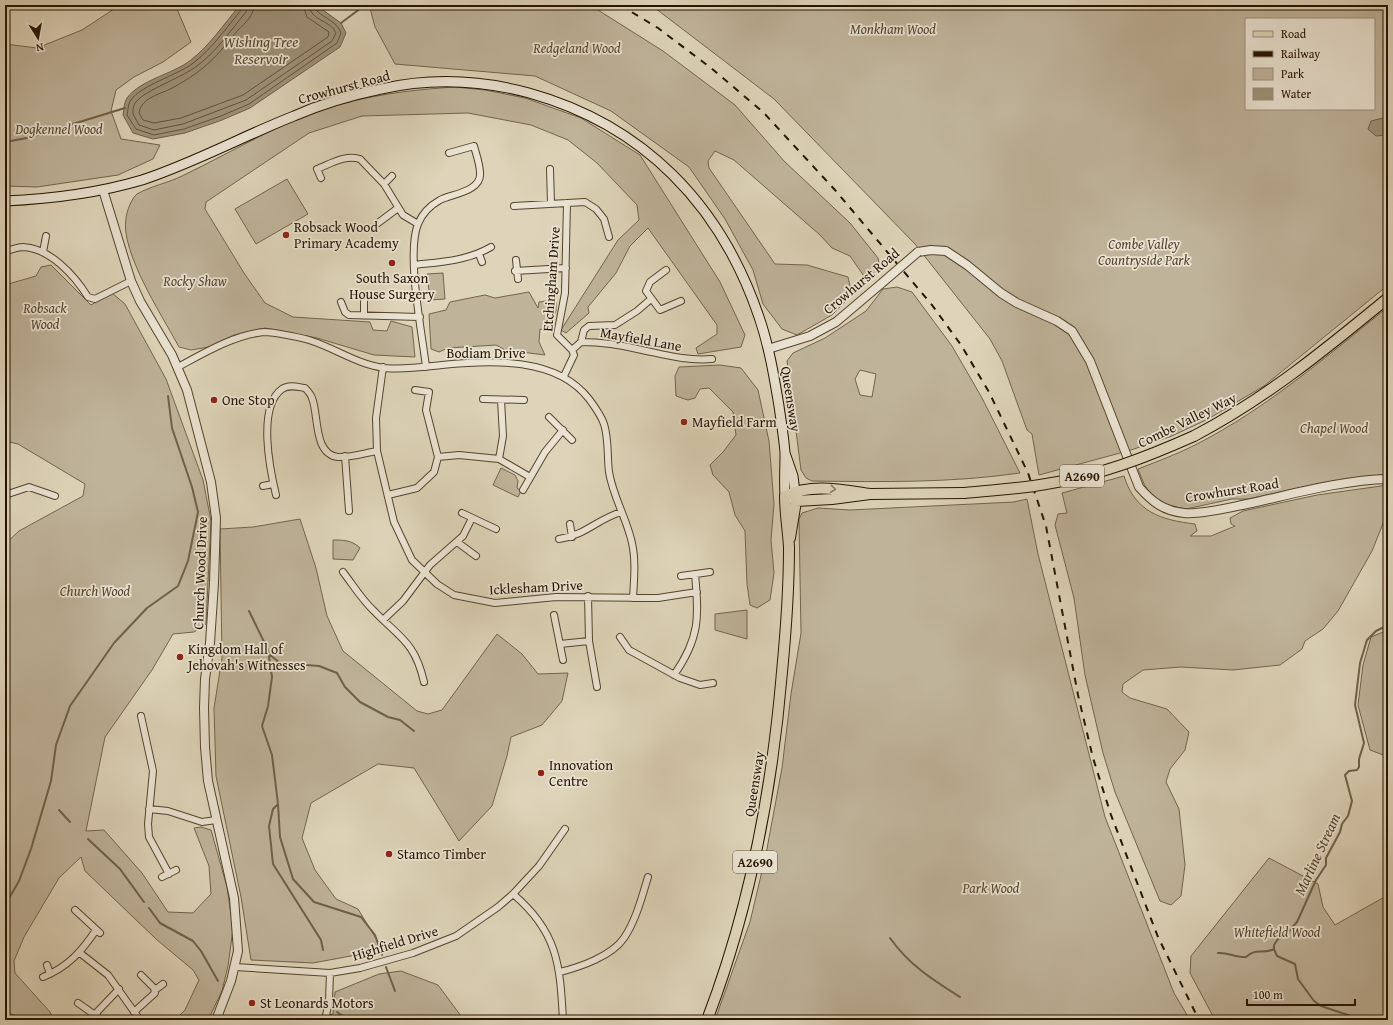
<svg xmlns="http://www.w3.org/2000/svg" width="1393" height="1025" viewBox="0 0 1393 1025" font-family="'Gentium Book Plus',serif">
  <rect width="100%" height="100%" fill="#ded4b9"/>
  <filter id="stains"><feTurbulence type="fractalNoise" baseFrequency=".005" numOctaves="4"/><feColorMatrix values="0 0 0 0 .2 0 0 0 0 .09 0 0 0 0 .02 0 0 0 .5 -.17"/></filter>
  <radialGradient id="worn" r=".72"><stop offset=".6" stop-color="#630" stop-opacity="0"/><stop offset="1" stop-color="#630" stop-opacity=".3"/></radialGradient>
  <path fill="#bfb39a" stroke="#72644d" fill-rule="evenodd" d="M120 5H170L177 9 191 42 163 62 134 77 116 90 111 111 121 139 160 145 153 159 118 175 37 187 5 186V44L37 48 82 30Z
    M374 5H590L663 51 735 105 784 161 850 223 878 258 881 272 866 279 850 256 832 248 820 235 734 160 715 151 708 161 709 168 775 264 807 265 848 277 852 295 832 315 797 335 782 329 763 304 753 270 725 219 689 167 611 111 535 76 395 64 375 27 370 8Z
    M651 5H1388V285L1264 386 1208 419 1172 436 1131 450 1039 475 1032 434 1027 430 1002 361 990 339 915 244 774 99ZM1246 19H1374V109H1246Z
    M455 87 485 90 525 98 581 118 640 155 720 282 745 335 741 347 698 354 696 348 717 334V325L648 228 630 246 616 273 588 307 589 313 566 333 561 330 618 240 639 220 637 205 597 163 568 140 531 125 468 113 362 116 309 133 206 202 205 209 244 273 265 303 293 317 370 322 373 330 387 331 391 321 412 327 415 357 374 355 317 338 265 328 234 335 209 347 191 350 179 347C163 317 120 252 126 218 127 211 131 199 137 194 151 186 168 183 182 176 238 149 292 115 353 101 386 93 422 89 455 87Z
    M287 179 308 214 256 244 235 209Z
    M51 265 91 305 112 293 125 304 166 379 203 480 211 521 206 624 194 632 173 634 152 670 105 737 86 831 104 830 142 873 168 912 193 913 211 894 209 866 194 828 201 827 211 830 227 887 233 929 228 966 222 991 208 1020H175L185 1010 199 980 193 970 156 939 85 871 81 857 59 878 24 937 14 961 15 973 50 1012 54 1020H22L5 1010V544L19 531 83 496 85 484 18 444 5 441V285L36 276 41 267Z
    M443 273 445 299 430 300 427 274Z
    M897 287 912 292 952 346 982 398 1020 473C951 483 882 482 812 481L806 478 801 470 787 361 793 353 825 338 866 311 883 289ZM860 370 876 374 872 397 860 395 855 379Z
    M529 292 538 308 539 302 553 300V303L556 302V311L549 330 547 331 540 329 539 342 545 355 505 350 496 345 448 348 439 352 431 349 429 314 446 310 450 302 485 295 495 298Z
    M1388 307V474L1317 484 1248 499H1232L1186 509 1167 505 1152 496 1144 484 1138 469C1158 461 1178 454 1197 444 1267 408 1327 356 1388 307Z
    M720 365 741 368 758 390 769 441 774 504 771 540 774 573 770 600 757 608 750 605 747 584 745 531 735 515 729 492 713 475 710 465 723 452 736 435 733 412 709 388 700 389 695 398 688 400 676 396 675 376 679 367Z
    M501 468 515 475 518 481 517 488 521 491 518 497 493 485Z
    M1124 476C1135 512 1161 520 1195 524L1197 531 1190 536H1211L1235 526 1231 524 1230 518 1243 511 1317 495 1388 485V511L1372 551 1338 611 1323 629 1305 641 1302 649 1280 665 1233 670 1181 667 1143 670 1123 684 1122 692 1130 698 1167 709 1189 732 1185 750 1170 769 1166 782 1179 809 1185 865 1181 896 1171 905 1160 901 1115 792 1103 753 1085 675 1074 598 1055 525 1058 514 1067 513 1062 493Z
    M1027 499 1038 554 1105 817 1174 993 1190 1020H715L750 922 766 854 782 768 791 694 801 633 799 519 802 513 818 508 850 510 1014 502Z
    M300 519 316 568 327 616 343 651 417 711 428 714 442 710 497 634 522 654 538 674 568 673 562 701 542 725 511 737 507 756 492 806 459 841 414 768 378 764 311 803 302 838 315 870 336 899 358 909 383 950 313 963 251 960 241 897 216 776 214 708 222 658 220 529 253 527Z
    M333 540C343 540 352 540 360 548L353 560 333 559Z
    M747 610V639L715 630V614Z
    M1388 630V754L1386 756 1370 750 1358 705 1363 665 1371 637Z
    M1269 858 1318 884 1323 907 1335 925 1388 895V1020H1215L1190 973 1191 956Z
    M401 971 438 985 464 1020H310L333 1014 335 992 379 974Z"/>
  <path fill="#9f937a" stroke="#6f6049" d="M240 5H316L341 23 346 33 340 47 250 108 222 120 185 133 153 139 133 133 123 115C124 110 124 102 127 98 140 80 173 74 191 60 210 45 224 24 240 5Z
    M1383 118 1388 120V135L1376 136 1368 129 1371 121Z"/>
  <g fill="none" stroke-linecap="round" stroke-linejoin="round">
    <path stroke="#62543d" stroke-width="1" d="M243 5 242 9C226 28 212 49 192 64 177 75 140 86 131 100 128 103 128 111 127 115L136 129 154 135 184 129 221 116 249 104 337 43 341 33C336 18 316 17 314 5
      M248 5 246 12C230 31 215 54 194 68 180 78 144 91 136 102 133 105 133 110 133 114L139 125 154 130 183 124 246 100 332 41 336 33C331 20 310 21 309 5
      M254 5C254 16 245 23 238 30 216 57 205 70 174 87 162 94 141 97 139 113L143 120 154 123 181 118 243 95 328 37 329 32 307 17 303 5"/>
    <path stroke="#6f6049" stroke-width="2" d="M341 23 365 5
      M5 142 27 138 125 108
      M249 611 268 650 272 677 268 706 262 726 272 755 278 804 280 837 293 879 314 902 361 917 375 935 382 955
      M270 655 280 663 319 666 337 673 345 687 360 702 388 717 400 720 414 731
      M278 804 273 809 269 826 273 864 321 940 323 950
      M59 810 70 822
      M88 839 120 869 144 902
      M5 905 19 881 31 849 51 781 56 745 70 706 114 643 147 608 178 586 188 561 198 512 192 487 172 428 168 396
      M149 908 160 923 193 941 201 951 218 981
      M890 938C909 965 933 980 960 997
      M1274 949 1277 956 1295 964 1298 979 1314 1001 1321 1006 1351 1016 1354 1020
      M1218 953C1228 952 1236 958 1246 957 1257 947 1262 955 1274 949V945L1278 939 1288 932 1297 922 1316 880 1326 865V858L1340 832 1342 824 1348 816 1352 801 1345 775 1349 771 1357 770 1359 767V759L1364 743 1355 705 1360 663 1367 640 1376 631 1388 625
      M386 967 395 991
      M337 1012 348 1020"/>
    <g stroke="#54442e" stroke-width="8">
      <path id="minor" d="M550 169 551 204
        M321 178 317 169C330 164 346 154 360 159L384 184 403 215 418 224
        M384 184 392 176
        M567 203 565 293 557 335 572 350
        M514 206 585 202 596 209 604 219 609 237
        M378 223 398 208
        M5 251C11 250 18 247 23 247 50 248 75 276 88 297L95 299 131 281
        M43 252 46 236
        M479 254 482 262
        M516 260 518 279
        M414 265C440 262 467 261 491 247
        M666 270 650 282 646 291 660 310 681 301
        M515 271 566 268
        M364 300V316
        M341 302 345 312 349 315 420 317
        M581 342 584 330 589 326 615 325 637 311 651 299
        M178 367C204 353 234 335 264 332 273 332 304 338 312 341 336 349 359 365 385 368 404 370 423 367 442 365 491 360 557 357 589 399 595 407 601 415 604 424 609 440 607 456 609 472 613 497 627 519 632 543 636 561 634 580 633 598
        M383 367 376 418 377 451 394 522 412 560 437 584 454 595 495 603 556 597 658 598 697 592
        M426 367C422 332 406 254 418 224 422 214 431 205 440 200 452 194 482 191 480 173 480 164 476 154 474 146L449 153
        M564 376 574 355 572 350 581 342C601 342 622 345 642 350 666 355 687 361 712 359
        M483 399 524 400
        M549 417 572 440
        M345 456 349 511
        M438 457 459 455 499 459 530 477
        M499 459 503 436 501 400
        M263 486 273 484
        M523 490 545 452 563 430
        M5 495 29 487 55 496
        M276 495C270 470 257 407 282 389 289 384 298 387 305 388 308 391 311 395 312 398 319 415 313 454 338 457 350 458 365 453 377 451
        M388 495 417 488 434 472 438 457 426 410 429 392 415 390
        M462 513 496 529
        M570 524 572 537
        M559 539C586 535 596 520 621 512
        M457 542 476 556
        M343 572C353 585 362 600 374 611 400 638 415 642 424 682
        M681 576 710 572
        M588 596 589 641 597 687
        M554 615 563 660
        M383 620 403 601 430 565 463 536 472 518
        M620 637 629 650 680 678 700 685 713 683
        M560 644 589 641
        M674 675C700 638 699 617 695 574
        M141 716 153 771 148 824 149 837 169 874
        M149 809 168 811 202 822 216 820
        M162 877 176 870
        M513 894C558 932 560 965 563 1020
        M75 910 100 933
        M80 953 108 975 140 1020
        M47 965 50 974
        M235 967 330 973 360 968 413 953 456 936 498 907 513 894 539 866 565 829
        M560 972C580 967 612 956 624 938 636 920 642 897 648 877
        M43 977C68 967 82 951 96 930
        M155 990 163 984
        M78 1003 95 1015
        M134 1012 155 993 154 988 141 975
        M96 1020 97 1012 119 989
        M325 1020 329 1001 330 973"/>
    </g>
    <g stroke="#54442e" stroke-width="10">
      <path id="tertiary" d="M103 190 131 281 140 301 172 355 187 390 211 482 216 518 214 583 210 643 205 679 204 708 205 747 208 781 234 898 238 951 231 981 216 1020
        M918 252 931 250 946 251 967 265 1001 293 1017 303 1057 321 1072 331 1090 361 1139 487C1152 502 1164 511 1184 513 1200 515 1232 507 1247 504 1293 494 1342 480 1388 479
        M768 349 810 336 836 322 882 283"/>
    </g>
    <g stroke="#261400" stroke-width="11">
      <path id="secondary" d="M5 201C51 199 98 193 142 180 194 163 243 136 294 116 321 104 352 95 381 89 429 78 481 80 529 93 644 125 721 205 759 317 769 346 774 376 779 406 781 421 784 438 785 453 785 468 784 482 785 496L796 501 793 476 785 453"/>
    </g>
    <g stroke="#261400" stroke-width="12">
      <path id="primary" d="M1194 436C1265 399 1326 349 1388 298
        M790 538 796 501 832 499 870 494 964 493
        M707 1020C750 908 772 791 782 672 786 630 789 589 789 547 788 530 785 513 785 496 812 483 842 490 870 494"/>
    </g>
    <use href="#minor" stroke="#eae3d2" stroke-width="6"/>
    <use href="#tertiary" stroke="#eae3d2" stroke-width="8"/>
    <use href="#secondary" stroke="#eae3d2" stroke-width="9"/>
    <use href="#primary" stroke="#ded4b9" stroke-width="10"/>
    <path stroke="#261400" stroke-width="2" stroke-dasharray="7 7" stroke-linecap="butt" d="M620 5 658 28 711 68 763 112 835 190 932 305 961 345 989 392 1028 473 1046 526 1078 695 1093 758 1111 815 1158 937 1199 1020"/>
    <g stroke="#54442e" stroke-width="10" stroke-linecap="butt">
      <path id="tertiary-bridge" d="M882 283 918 252"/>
    </g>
    <g stroke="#261400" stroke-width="12" stroke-linecap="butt">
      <path id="primary-bridge" d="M964 493C991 490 1019 489 1046 484 1098 476 1147 457 1194 436"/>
    </g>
    <use href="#tertiary-bridge" stroke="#eae3d2" stroke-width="8"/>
    <use href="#primary-bridge" stroke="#ded4b9" stroke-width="10"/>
  </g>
  <defs><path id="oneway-chevron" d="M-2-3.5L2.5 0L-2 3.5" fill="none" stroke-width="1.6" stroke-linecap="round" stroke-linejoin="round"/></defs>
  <use stroke="#8b7e66" href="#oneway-chevron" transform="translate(833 489) rotate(6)"/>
  <g fill="#8f2418" stroke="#eae3d2" stroke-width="1.5">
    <circle cx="286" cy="235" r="4"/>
    <circle cx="392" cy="263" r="4"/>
    <circle cx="214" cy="400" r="4"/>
    <circle cx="684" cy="422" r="4"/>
    <circle cx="180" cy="657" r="4"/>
    <circle cx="541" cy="773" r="4"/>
    <circle cx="389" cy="854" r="4"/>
    <circle cx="252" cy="1003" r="4"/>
  </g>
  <g text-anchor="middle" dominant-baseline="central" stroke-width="3.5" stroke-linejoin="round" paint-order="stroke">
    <g fill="#eae3d2" stroke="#61523f" stroke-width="1">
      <rect x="1060" y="465" width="44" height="22" rx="3"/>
      <rect x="733" y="851" width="44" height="22" rx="3"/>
    </g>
    <g font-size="13" font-weight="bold" fill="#261400">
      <text x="1082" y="476">A2690</text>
      <text x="755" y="862">A2690</text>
    </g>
    <g font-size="14" font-style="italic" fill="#54442e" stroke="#eae3d2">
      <text x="893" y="29">Monkham Wood</text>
      <text x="577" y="48">Redgeland Wood</text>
      <text x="59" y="129">Dogkennel Wood</text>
      <text x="1144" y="244">Combe Valley<tspan x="1144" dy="16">Countryside Park</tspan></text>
      <text x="195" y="281">Rocky Shaw</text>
      <text x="45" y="308">Robsack<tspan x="45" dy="16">Wood</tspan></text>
      <text x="1334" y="428">Chapel Wood</text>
      <text x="95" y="591">Church Wood</text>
      <text x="991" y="888">Park Wood</text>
      <text x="1277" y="932">Whitefield Wood</text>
    </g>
    <g font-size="14" fill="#261400" stroke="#eae3d2">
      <text transform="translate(344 87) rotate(-15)">Crowhurst Road</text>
      <text transform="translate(551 279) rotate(-86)">Etchingham Drive</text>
      <text transform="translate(861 281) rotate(-40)">Crowhurst Road</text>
      <text transform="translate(641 339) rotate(10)">Mayfield Lane</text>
      <text x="486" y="353">Bodiam Drive</text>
      <text transform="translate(791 399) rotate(81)">Queensway</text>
      <text transform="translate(1187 420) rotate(-26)">Combe Valley Way</text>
      <text transform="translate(1232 490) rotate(-9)">Crowhurst Road</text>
      <text transform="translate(200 573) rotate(-88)">Church Wood Drive</text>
      <text transform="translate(536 587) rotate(-3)">Icklesham Drive</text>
      <text transform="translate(754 784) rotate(-81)">Queensway</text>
      <text transform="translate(395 943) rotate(-17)">Highfield Drive</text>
    </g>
    <g font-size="14" fill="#261400" stroke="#eae3d2" text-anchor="start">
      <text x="294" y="227">Robsack Wood<tspan x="294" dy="16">Primary Academy</tspan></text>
      <text x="392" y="278" text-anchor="middle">South Saxon<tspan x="392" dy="16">House Surgery</tspan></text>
      <text x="222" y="400">One Stop</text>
      <text x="692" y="422">Mayfield Farm</text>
      <text x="188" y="649">Kingdom Hall of<tspan x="188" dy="16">Jehovah's Witnesses</tspan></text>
      <text x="549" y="765">Innovation<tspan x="549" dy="16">Centre</tspan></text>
      <text x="397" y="854">Stamco Timber</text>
      <text x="260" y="1003">St Leonards Motors</text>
    </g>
    <g font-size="15" font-style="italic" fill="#564731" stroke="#eae3d2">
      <text x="261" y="41">Wishing Tree<tspan x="261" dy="17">Reservoir</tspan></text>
      <text transform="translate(1317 854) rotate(-65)">Marline Stream</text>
    </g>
  </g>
  <rect width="1393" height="1025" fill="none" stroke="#ded4b9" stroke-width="20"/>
  <rect x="6" y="6" width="1381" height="1013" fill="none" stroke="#261400" stroke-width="2"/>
  <rect x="10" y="10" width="1373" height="1005" fill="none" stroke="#261400"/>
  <rect x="1245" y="18" width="130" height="92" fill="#eae3d2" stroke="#9c907e"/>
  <rect x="1253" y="31" width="20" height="6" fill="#ded4b9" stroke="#9c907e"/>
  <text x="1281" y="38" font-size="12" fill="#261400">Road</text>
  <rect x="1253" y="51" width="20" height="6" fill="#261400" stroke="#9c907e"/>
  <text x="1281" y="58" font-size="12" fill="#261400">Railway</text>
  <rect x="1253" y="68" width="20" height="12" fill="#bfb39a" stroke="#9c907e"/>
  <text x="1281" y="78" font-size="12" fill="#261400">Park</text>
  <rect x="1253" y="88" width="20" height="12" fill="#9f937a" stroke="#9c907e"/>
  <text x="1281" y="98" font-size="12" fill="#261400">Water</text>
  <g transform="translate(38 38) rotate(169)" stroke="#eae3d2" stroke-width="3" paint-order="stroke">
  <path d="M0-3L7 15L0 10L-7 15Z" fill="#261400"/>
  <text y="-6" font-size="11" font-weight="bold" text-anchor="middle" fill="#261400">N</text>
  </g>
  <path d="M1247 999v6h108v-6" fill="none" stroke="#261400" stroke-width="2"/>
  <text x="1253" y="999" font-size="12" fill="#261400" stroke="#eae3d2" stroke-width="3" paint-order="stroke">100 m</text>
  <rect width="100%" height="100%" filter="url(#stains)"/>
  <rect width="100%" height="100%" fill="url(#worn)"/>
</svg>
